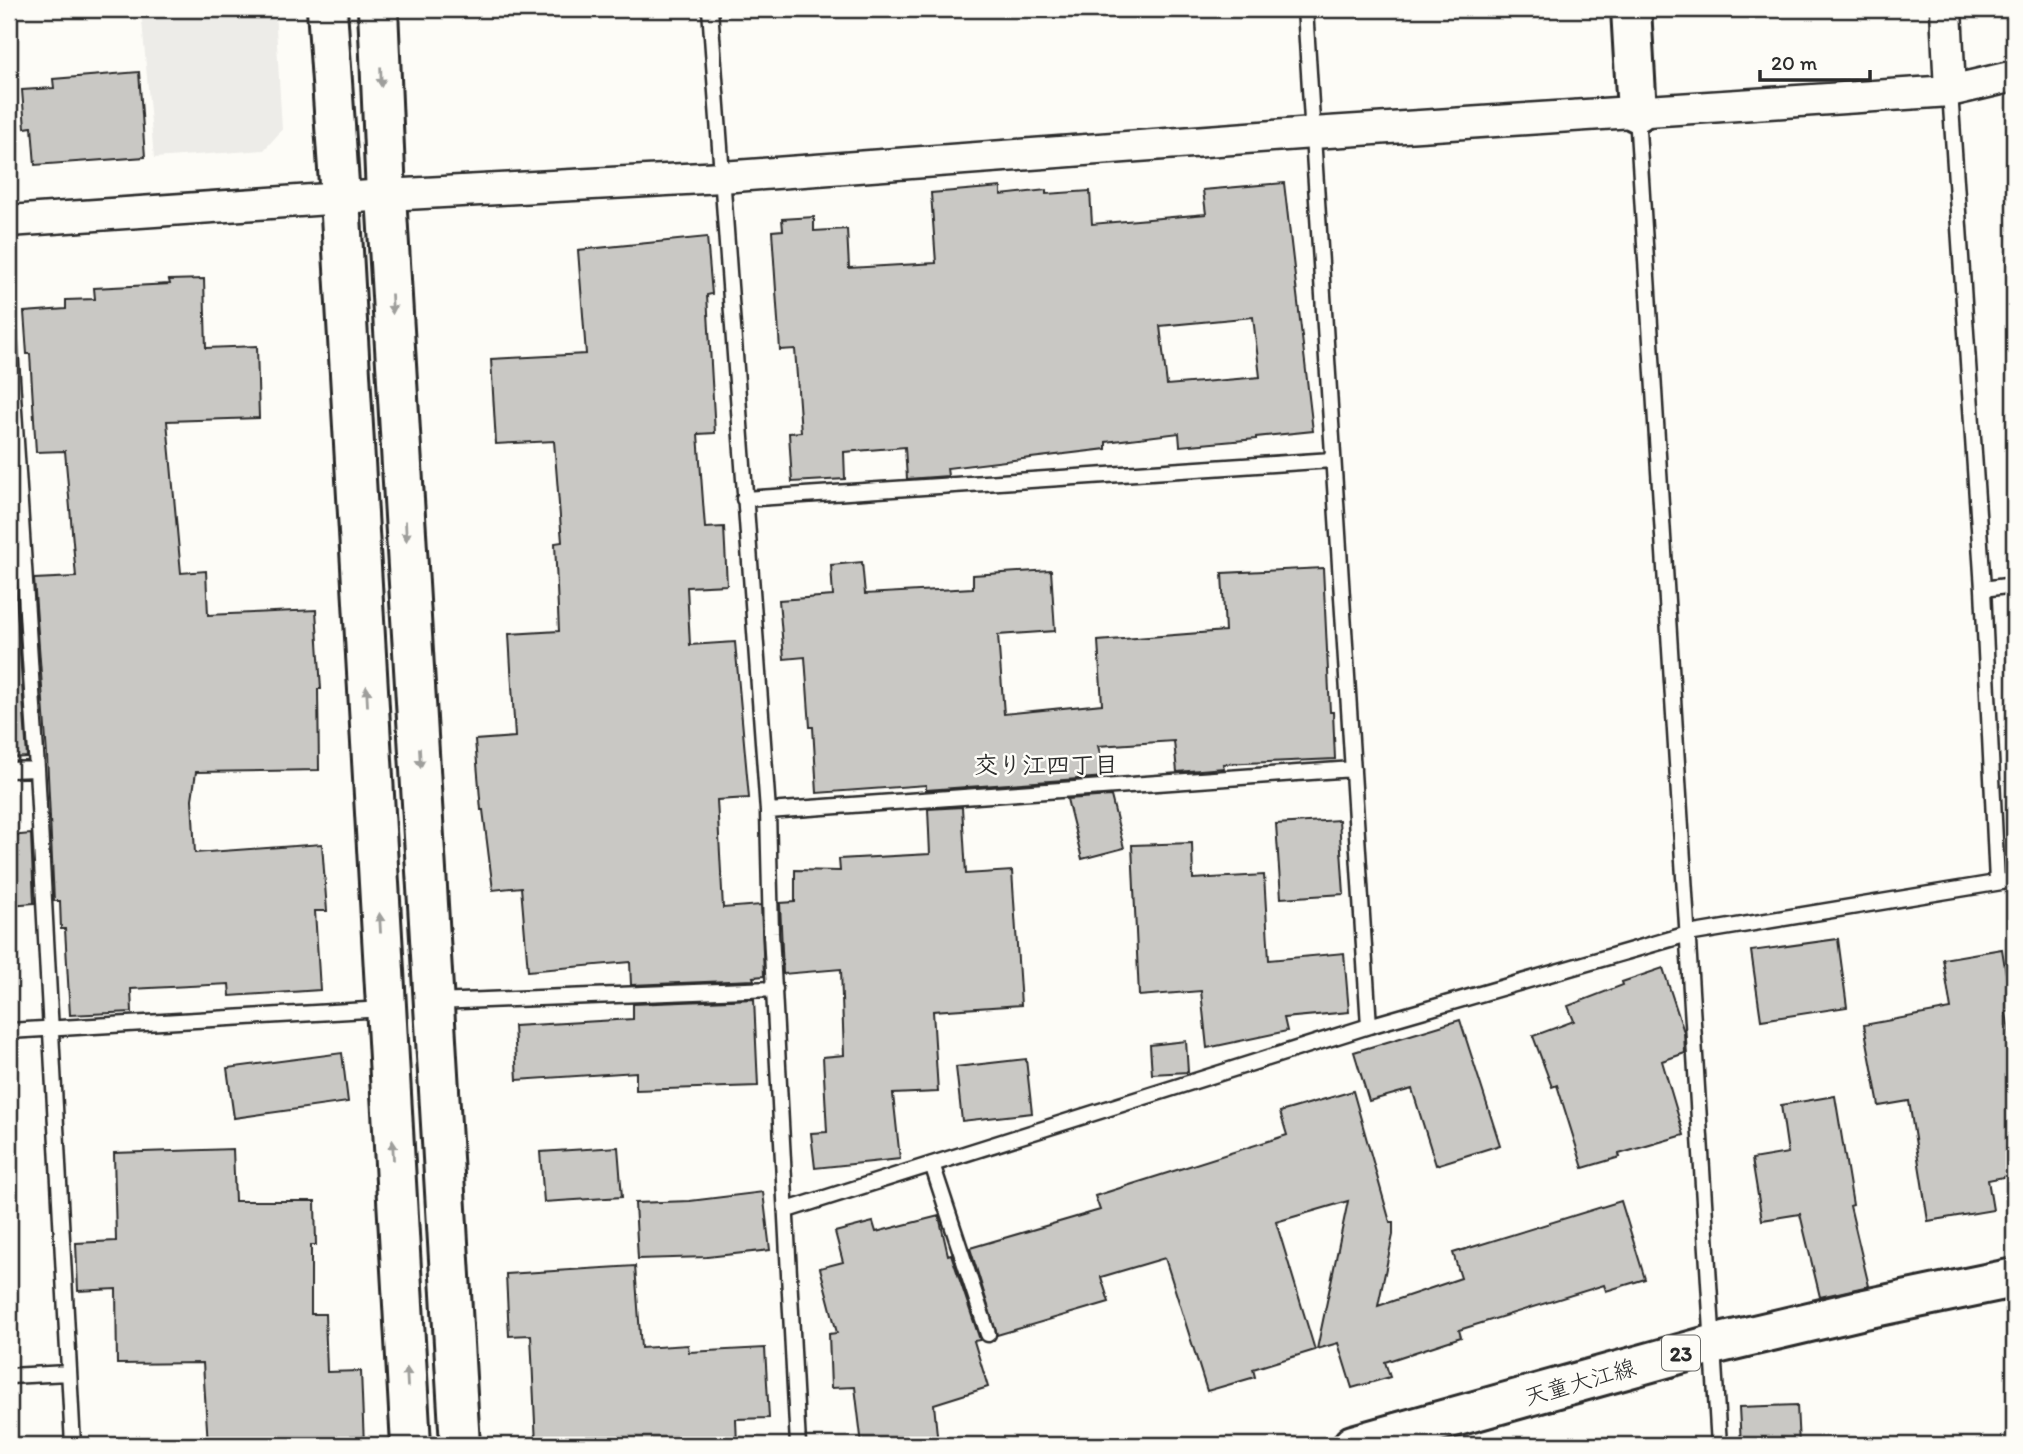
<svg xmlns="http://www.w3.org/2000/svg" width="2023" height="1454" viewBox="0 0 2023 1454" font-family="Itim,'Klee One',sans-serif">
  <rect width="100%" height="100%" fill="#fdfcf7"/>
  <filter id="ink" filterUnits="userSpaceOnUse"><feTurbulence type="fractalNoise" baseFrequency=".0143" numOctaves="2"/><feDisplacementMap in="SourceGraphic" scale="14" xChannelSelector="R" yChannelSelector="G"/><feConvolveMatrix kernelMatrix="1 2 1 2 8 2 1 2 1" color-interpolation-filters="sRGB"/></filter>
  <g filter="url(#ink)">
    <path fill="#edece8" d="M141 9H275L282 130 264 150 154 158Z"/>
    <path fill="#c9c8c4" stroke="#2b2b2b" stroke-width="2" fill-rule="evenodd" d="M139 72 145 157 35 165 32 127 25 128 22 90 54 88 53 79Z
      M1284 183 1313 431 1256 437V439L1180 446 1179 433 1106 442V449L947 468 948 476 907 479 905 447 844 452 845 479 792 482 789 433 801 432 795 349 780 350 772 231 783 230 782 219 814 217V231L847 229 849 268 936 263 931 193 1001 187V195L1046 190V194L1090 191 1092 224 1206 214 1203 190ZM1253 317 1260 377 1167 385 1160 326Z
      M707 237 712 294 707 295 715 433 698 434 705 528 724 527 727 585 687 587 690 645 735 642 749 798 717 800 723 908 761 905 764 976 753 977 754 980 631 985 630 962 528 971 521 887 493 890 483 810H481L475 740 515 737 509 634 559 631 555 543 562 542 554 441 496 444 491 359 586 354 578 250Z
      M204 279 206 348 257 346 259 418 167 421 181 573 206 571 208 615 316 610 321 689H318L319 770 196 772 192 799 195 853 322 844 327 911H315L320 990 230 996 229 984 131 989 132 1012 70 1015 65 929H61L60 901H54L47 755 34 579 76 577 65 451 36 452 30 354H27L24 312 66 309V300L95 299 94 288 170 284 169 280Z
      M862 562 865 594 973 588V575L1051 570 1055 631 998 635 1004 714 1102 704 1098 641 1225 631 1222 573 1323 568 1330 712H1333L1335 759 1223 764 1224 768 1177 772 1174 741 1098 746 1106 777 926 790V785L817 793 813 727H810L805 657 784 659 779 600 833 596 831 565Z
      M9 580H15L27 757 9 758Z
      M1111 796 1124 848 1082 859 1067 799Z
      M962 807 966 874 1012 871 1021 1005 933 1011 938 1092 893 1094 900 1159 815 1168 811 1133 827 1132 823 1057 844 1055 841 969 783 974 780 903 795 902V870L840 871 839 859 930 854 928 809Z
      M1339 820 1344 894 1281 898 1276 824Z
      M31 834 34 903 9 905V836Z
      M1192 843 1193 879 1264 875 1269 960 1344 953 1349 1012 1284 1018 1287 1031 1207 1048 1201 991 1139 996 1132 845Z
      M1838 939 1847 1007 1761 1020 1751 951Z
      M2002 949 2012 1011 2006 1012 2014 1061V1175L1988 1180 1993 1210 1928 1221 1909 1101 1879 1106 1864 1025 1951 1009 1943 959Z
      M1663 968 1684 1032 1685 1053 1662 1061 1684 1135 1619 1154 1620 1157 1583 1168 1557 1085 1552 1087 1533 1036 1574 1021 1568 1006 1623 985 1622 982Z
      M754 999 758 1086 636 1090V1072L517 1080 514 1026 633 1019V1004Z
      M1460 1020 1500 1145 1436 1165 1412 1089 1369 1101 1354 1052Z
      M1186 1041 1188 1072 1152 1074 1150 1045Z
      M342 1053 348 1102 234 1118 227 1068Z
      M1026 1059 1032 1113 962 1121 956 1067Z
      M1353 1091 1390 1222H1393V1235L1378 1306 1461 1278 1453 1253 1621 1201 1645 1279 1606 1291 1604 1285 1459 1330 1461 1337 1385 1362 1390 1377 1352 1388 1338 1343 1317 1349 1348 1201 1276 1222 1315 1350 1253 1369 1255 1377 1207 1391 1165 1258 1101 1277 1109 1302 997 1335 970 1248 1100 1210 1095 1196 1287 1135 1280 1112Z
      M1835 1096 1853 1205 1850 1206 1869 1286 1820 1297 1800 1214 1762 1220 1752 1159 1788 1153 1781 1105Z
      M618 1147 622 1197 544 1202 540 1152Z
      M233 1149 235 1201H315L316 1245H311V1314H325L327 1372 361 1371 364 1445H208L203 1363 117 1364 116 1289 78 1291 76 1243 116 1241 114 1153Z
      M763 1192 770 1250 707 1257 638 1259 635 1203 690 1201Z
      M939 1216 948 1255 951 1254 980 1340 974 1341 988 1387 934 1404 938 1445H862L855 1387 831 1388 829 1334 837 1333 820 1268 843 1262 835 1232 873 1222 876 1232Z
      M635 1266 641 1348 688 1345 689 1352 765 1348 769 1418 736 1419 737 1445H536L531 1335 509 1336 506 1274Z
      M1797 1405 1799 1445H1741L1739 1407Z"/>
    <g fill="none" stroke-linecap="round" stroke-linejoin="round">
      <g stroke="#2b2b2b" stroke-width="19">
        <path id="lane" d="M710 9 768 811 771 933 798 1445
          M1305 9 1369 1026
          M1950 91 1983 589 1997 882
          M1637 114 1719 1445
          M9 332 37 769 73 1445
          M744 499 1332 460
          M1983 589 2014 585
          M9 770 37 769
          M768 811 1353 769
          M435 1002 775 989
          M9 1031 384 1009
          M932 1164 988 1334
          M787 1210 1369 1026 1688 934 2014 880
          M9 1376 68 1373"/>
      </g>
      <g stroke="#2b2b2b" stroke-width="35">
        <path id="street" d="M1946 9 1950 91
          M9 221 386 195 722 177 1313 133 1950 91 2014 76"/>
      </g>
      <g stroke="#2b2b2b" stroke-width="44">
        <path id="secondary" d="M327 9 340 198 411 1445
          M378 9 386 195 460 1445
          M1631 9 1637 112"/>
      </g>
      <g stroke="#2b2b2b" stroke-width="44">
        <path id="primary" d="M1353 1445 1712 1345 1860 1310 2014 1278"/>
      </g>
      <use href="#lane" stroke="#fdfcf7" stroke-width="14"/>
      <use href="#street" stroke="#fdfcf7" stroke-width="30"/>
      <use href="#secondary" stroke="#fdfcf7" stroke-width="38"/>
      <use href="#primary" stroke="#fdfcf7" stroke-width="38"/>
    </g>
    <defs><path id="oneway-solid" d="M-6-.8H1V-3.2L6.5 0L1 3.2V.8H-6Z" transform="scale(1.75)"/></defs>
    <g fill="#9e9e9b">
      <use href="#oneway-solid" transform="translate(381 77) rotate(88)"/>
      <use href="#oneway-solid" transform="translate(392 304) rotate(87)"/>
      <use href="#oneway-solid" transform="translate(406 531) rotate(87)"/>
      <use href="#oneway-solid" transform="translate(367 696) rotate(-93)"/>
      <use href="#oneway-solid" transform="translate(420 758) rotate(87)"/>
      <use href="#oneway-solid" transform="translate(380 923) rotate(-93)"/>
      <use href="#oneway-solid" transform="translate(393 1150) rotate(-93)"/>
      <use href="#oneway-solid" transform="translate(407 1377) rotate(-93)"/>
    </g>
  </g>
  <g text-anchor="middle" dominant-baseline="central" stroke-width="5" stroke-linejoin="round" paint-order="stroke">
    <rect fill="#fdfcf7" stroke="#6a6a68" stroke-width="2" x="1662" y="1335.5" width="38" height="35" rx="5"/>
    <g font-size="21" font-weight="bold" fill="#2b2b2b">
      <text x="1681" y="1353">23</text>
    </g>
    <g font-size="23" fill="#2b2b2b" stroke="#fdfcf7">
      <text transform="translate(1580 1382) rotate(-16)">天童大江線</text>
    </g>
    <g font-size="24" font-weight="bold" fill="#2b2b2b" stroke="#fdfcf7">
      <text x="1046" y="764">交り江四丁目</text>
    </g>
  </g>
  <rect width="2023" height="1454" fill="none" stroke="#fdfcf7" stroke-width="35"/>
  <rect x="18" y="18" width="1988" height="1419" fill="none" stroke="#2b2b2b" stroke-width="2.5" filter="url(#ink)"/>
  <path d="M1760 70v10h110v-10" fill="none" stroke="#2b2b2b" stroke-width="3.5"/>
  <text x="1771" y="70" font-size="21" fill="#2b2b2b" stroke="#fdfcf7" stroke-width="5" paint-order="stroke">20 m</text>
</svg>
